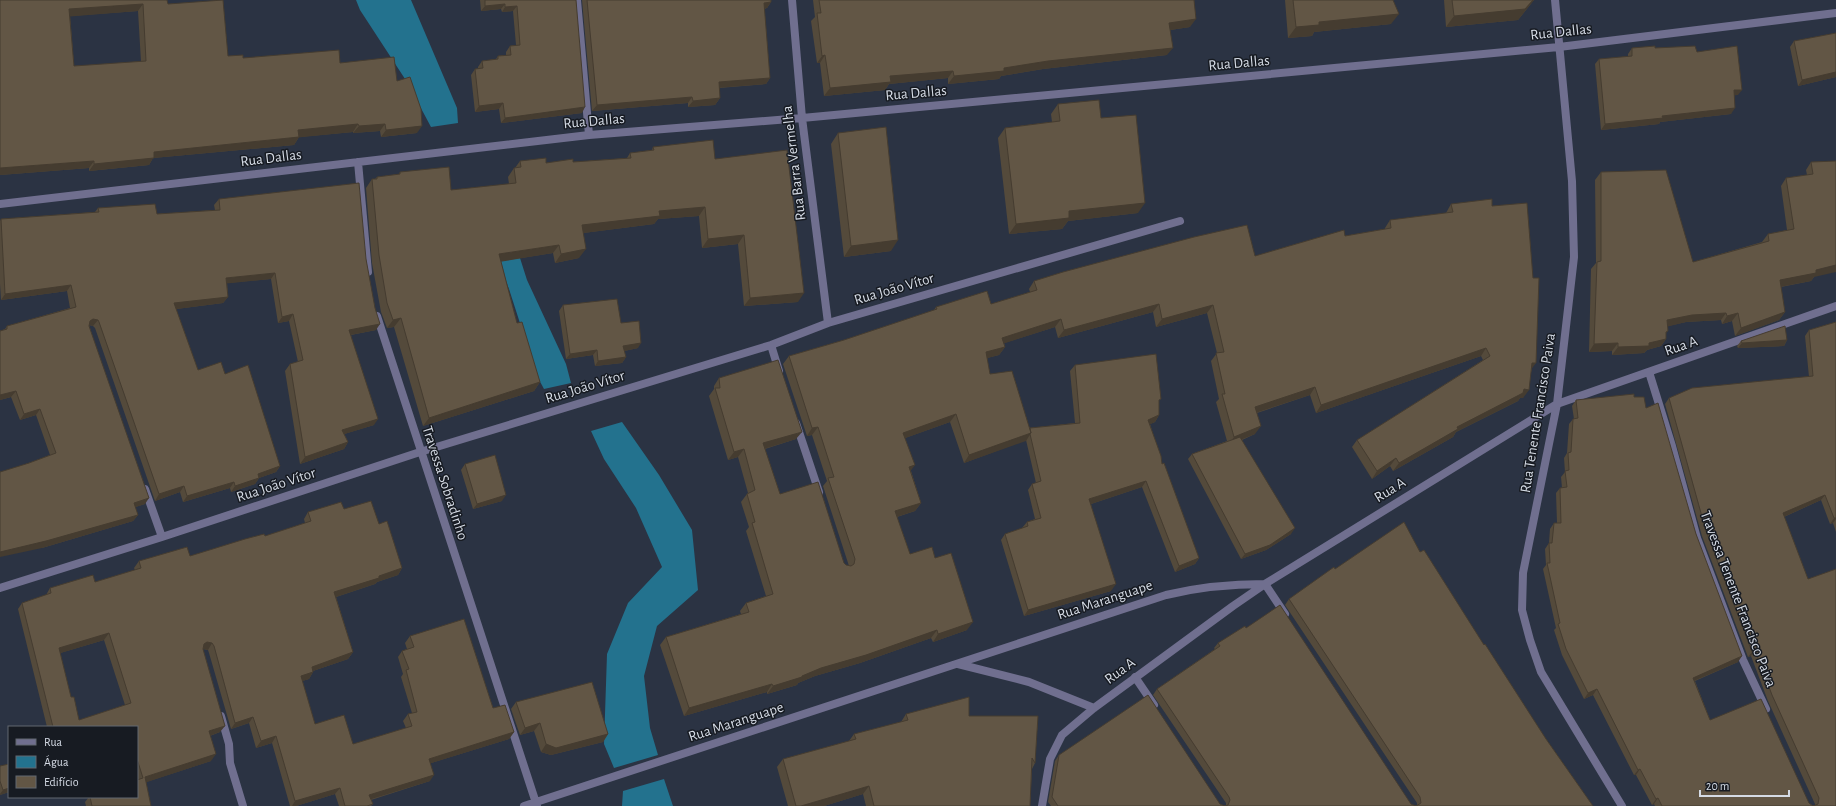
<svg xmlns="http://www.w3.org/2000/svg" width="1836" height="806" viewBox="0 0 1836 806" font-family="'Alegreya Sans',sans-serif">
  <rect width="100%" height="100%" fill="#2b3343"/>
  <path fill="#23728e" d="M356 0H411L457 108 458 123 431 127 407 82 360 10Z
    M487 233 513 236 527 280 566 364 571 383 544 389 537 376 509 289Z
    M622 422 659 475 692 530 698 590 657 626 644 676 650 728 658 755 614 768 604 744 607 654 628 603 662 567 636 508 604 459 591 431Z
    M664 779 673 806H622L623 791Z"/>
  <g fill="none" stroke-linecap="round" stroke-linejoin="round">
    <path stroke="#706f8f" stroke-width="8" d="M577 0 589 135
      M792 0 802 118 828 323
      M1555 0 1572 181 1574 257 1557 404 1523 573 1522 610 1530 640 1541 672 1622 806
      M358 162 368 272
      M0 204 589 135 802 118 1559 47 1836 13
      M377 316 537 806
      M771 345 779 371
      M1649 372 1672 446 1697 538 1743 660 1766 709
      M796 423 819 492
      M145 489 162 537
      M0 588 162 537 420 452 771 345 828 323 1180 221
      M958 664 1029 682 1094 708
      M1135 677 1154 705
      M221 716 229 744 230 763 243 806
      M524 806 1166 595C1199 587 1231 584 1265 584L1285 614
      M1042 806 1050 759 1062 735 1094 708 1233 606 1265 584 1557 404 1836 306"/>
  </g>
  <path fill="#544a3b" fill-rule="evenodd" d="M0 0 168 4 228 56 243 58 340 63 397 81 417 133 381 137 380 131 353 133V132L299 137 294 145 153 158 149 165 89 171V168L0 175ZM138 11 141 62 74 66 70 16Z
    M480 0H576L582 113 501 123 499 109 475 112 471 75 475 69H478V67L482 61 496 59 498 56 506 55V52L510 46 516 45 513 11 502 12 501 9 481 11Z
    M582 0H771V2L767 8 764 9 770 78 766 84 719 88 720 98 715 105 688 107V103L592 111Z
    M813 0H1194L1190 27 1170 30 1167 55 1043 69 1001 76 999 79 948 84V78L889 84 885 90 824 96 820 63H817L811 21 815 17Z
    M1285 0H1397H1393L1391 24 1314 32 1312 36 1288 38Z
    M1444 0H1534L1518 20 1446 27Z
    M1836 33V77L1798 86 1790 47 1794 41Z
    M1632 48H1655L1697 52 1738 95H1734L1731 114 1660 122 1659 124 1601 130 1595 64 1599 59 1628 57V54Z
    M1058 104 1101 118 1138 213 1068 221 1062 229 1009 234 998 138 1005 128 1052 122 1051 114Z
    M838 133 891 251 844 257 831 144Z
    M653 147 715 159 798 302 744 306 738 244 702 248 699 216 658 219 654 224 583 233 579 258 555 263 553 253 501 261 517 323 540 382 534 391 423 426 394 327 387 328 381 312 372 263 366 188 372 179H375L377 177 399 174 400 172 451 190 509 184 508 177 514 168H515L520 161 546 163 573 162 627 158 630 153 652 150Z
    M1836 161 1814 277 1811 281 1781 287 1785 312 1779 320 1735 336 1732 321 1722 324 1721 320 1686 322 1668 326 1666 334V339L1661 346 1647 350 1644 353 1612 355V351L1589 352 1591 269 1596 263 1595 180 1601 172 1693 262 1762 242 1768 234 1787 230 1781 186 1786 178 1807 175 1806 170 1811 162Z
    M219 199 366 259 376 330 351 335 374 425 344 434 348 442 344 449 300 464 285 371 290 364 298 362 289 321 278 323 271 279 227 283 228 297 223 303 176 309 198 370 225 374 280 466 276 472 259 478 255 484 231 492 230 488 183 502 180 492 155 501 95 328 93 326 89 325 145 504 135 507 138 515 133 521 42 548 29 463 50 455 36 415 20 420 11 397 0 400V331L5 329 7 326 70 308 67 291 1 300 0 284V221L1 219 95 212 98 208 157 214 215 210 214 205Z
    M1451 204 1492 206 1532 369 1523 398H1520L1518 401 1456 432 1453 437 1393 471 1390 466 1372 479 1352 447 1357 440 1483 360 1481 356 1316 413 1310 395 1257 413 1255 434 1242 440 1291 534 1266 550 1241 559 1188 459 1192 454 1227 441 1216 402 1219 399 1211 361 1217 353 1207 313 1156 327 1153 312 1058 338 1055 327 1004 343 1005 347 999 355 987 358 990 374 1030 428 1075 423 1070 371 1075 365 1159 402V415L1155 422 1150 424 1162 464 1199 558 1195 564 1175 572 1142 487 1091 504 1111 591 1024 616 1001 540 1005 534 1022 528 1027 522 1035 519 1028 490 1032 484 1036 483 1026 440 964 463 950 422 905 438 911 471 921 503 915 511 897 517 910 554 935 558 967 630 933 642 931 638 860 663 815 676 798 683 797 685 767 694V692L684 716 660 645 666 637 741 614 740 611 746 603 766 596 746 531 749 527 741 502 747 494 748 493 738 457 728 460 709 396 714 389V386L719 378 796 439 765 449 780 494 846 565 849 566 823 486 827 481 812 435 807 436 783 364 789 356 844 340 934 310 936 307 991 304 1030 292 1029 289 1034 281 1255 256 1345 236 1385 229V228L1390 220 1446 213Z
    M563 305 621 323 638 348 624 351 626 357 622 363 595 366 593 355 566 359 559 311Z
    M1836 322V532L1833 523 1830 524 1821 500 1784 517 1836 806H1655L1654 804 1652 805 1636 775H1634L1593 695 1584 699 1562 655 1554 630 1556 628 1543 569 1546 565 1545 549 1549 543 1550 529 1554 523H1557L1556 493 1560 488H1562L1561 477 1565 472 1564 458 1567 453 1569 424 1573 419H1574L1572 406 1576 400 1634 397 1646 408 1696 534 1738 662 1695 681 1710 720 1813 806 1815 805V804L1768 701 1751 656 1748 657 1702 536 1665 404 1669 398 1809 377 1805 336 1809 330Z
    M1787 340 1784 346 1738 348 1737 346 1741 341Z
    M465 464 502 501 473 509 461 470Z
    M344 509 379 524 402 568 398 575 377 582 375 584 336 597 353 652 348 659 313 671V672L309 679 302 681 315 724 353 744 406 728 403 721 408 714 412 713 401 677 403 674 398 657 402 651 407 649 405 643 410 636 493 708 514 732 509 739 431 763 430 781 371 800 373 804 371 806H339L335 794 296 806H290L272 743 256 748 249 723 231 729 209 653 208 650 203 649 220 732 210 736 211 761 146 782 151 806H86L85 802 89 797H90L137 780V727H47L18 609 22 603 46 595 50 588 95 582 135 570 134 568 139 561 190 556 265 536 305 523 304 519 308 512ZM104 640 125 705 79 720 71 697 60 653Z
    M1420 552 1484 645 1546 739 1593 806H1051L1048 802 1055 761 1059 755 1220 804 1225 806 1226 805V803L1153 695 1157 689 1215 649 1214 648 1218 643 1246 628 1411 804 1416 806 1417 805V803L1285 605 1289 599 1335 569Z
    M516 702 608 734 603 742 551 755 541 752 534 731 520 735 511 709Z
    M906 714 969 716H1038L1035 763 1032 769 1030 806H866L863 794 824 806H788L777 767 783 759 849 741 854 734 901 722Z
    M9 764V792L0 795V766Z"/>
  <path fill="#453c30" d="M1534 0 1518 20 1446 27 1454 16Z
    M771 2 767 8 759 9 764 3Z
    M143 4 138 11 64 17 69 9Z
    M505 4 501 9 481 11 485 6Z
    M517 6 513 11 502 12 505 7Z
    M1399 14 1391 24 1314 32 1312 36 1288 38 1296 27 1319 22Z
    M1196 19 1190 27 1164 31 1169 23Z
    M1173 48 1167 55 1043 69 1001 76 999 79 948 84 954 76 1048 61Z
    M825 55 820 63H817L822 56Z
    M953 71 948 78 889 84 885 90 824 96 830 88 890 76Z
    M1836 72V77L1798 86 1802 80Z
    M770 78 766 84 715 88 719 82Z
    M1734 90H1742L1738 95 1730 96Z
    M692 97 688 103 592 111 597 105Z
    M720 98 715 105 688 107 693 101Z
    M503 103 499 109 475 112 479 106Z
    M585 107 582 113 501 123 505 118Z
    M1735 108 1731 114 1660 122 1659 124 1601 130 1605 124 1662 116Z
    M358 124 353 132 293 138 298 130Z
    M385 124 380 131 353 133 359 126Z
    M422 126 417 133 381 137 386 130Z
    M299 137 294 145 153 158 149 165 89 171 94 164 154 152Z
    M94 161 89 168 0 175V168Z
    M1145 203 1138 213 1068 221 1062 229 1009 234 1016 224 1069 211Z
    M705 207 699 216 658 219 654 224 576 234 582 225 659 211Z
    M744 235 738 244 702 248 708 239Z
    M898 240 891 251 844 257 851 246Z
    M559 245 553 253 493 263 499 254Z
    M586 249 579 258 555 263 561 254Z
    M1836 265V272L1814 277 1811 281 1774 288 1780 280 1816 270Z
    M275 273 271 279 222 284 226 278Z
    M71 285 67 291 1 300 5 294Z
    M804 293 798 302 744 306 750 298Z
    M228 297 223 303 169 310 174 303Z
    M1159 304 1153 312 1058 338 1064 330Z
    M1213 305 1207 313 1156 327 1162 319Z
    M1785 312 1779 320 1735 336 1741 328Z
    M1726 313 1721 320 1686 322 1662 328 1667 320 1692 315Z
    M1738 313 1732 321 1722 324 1727 316Z
    M293 314 289 321 278 323 282 317Z
    M401 318 394 327 387 328 393 320Z
    M93 319 98 320 93 326 89 325 90 321Z
    M1061 319 1055 327 996 346 1002 338Z
    M380 324 376 330 345 336 349 330Z
    M1666 339 1661 346 1647 350 1644 353 1612 355 1618 347 1649 343Z
    M1787 340 1784 346 1738 348 1742 343Z
    M641 343 638 348 620 352 623 346Z
    M1618 343 1612 351 1589 352 1594 344Z
    M1005 347 999 355 980 360 986 352Z
    M1486 348 1481 356 1316 413 1321 405Z
    M597 350 593 355 566 359 570 354Z
    M626 357 622 363 595 366 598 361Z
    M1532 363H1536L1530 371Z
    M540 382 534 391 423 426 429 418Z
    M1315 387 1310 395 1249 415 1255 407Z
    M1524 389 1529 390 1523 398H1520L1518 401 1456 432 1453 437 1393 471 1399 463 1457 427Z
    M16 391 11 397 0 400V395Z
    M40 409 36 415 20 420 24 414Z
    M956 414 950 422 897 441 903 433Z
    M1159 415 1155 422 1144 427 1148 420Z
    M378 419 374 425 338 436 342 430Z
    M1261 426 1255 434 1228 445 1234 437Z
    M818 427 812 435 807 436 812 428Z
    M802 432 796 439 757 451 763 443Z
    M1031 433 1026 441 964 463 969 455Z
    M348 442 344 449 300 464 305 457Z
    M744 449 738 457 728 460 734 452Z
    M1396 458 1390 466 1372 479 1377 471Z
    M915 465 909 473V467Z
    M280 466 276 472 253 480 258 474Z
    M259 478 255 484 231 492 235 486Z
    M1146 481 1142 487 1085 506 1089 499Z
    M234 482 230 488 183 502 187 496Z
    M184 486 180 492 155 501 159 494Z
    M506 495 502 501 473 509 477 504Z
    M1825 495 1821 500 1779 519 1783 513Z
    M149 498 145 504 130 509 134 503Z
    M921 503 915 511 890 519 895 511Z
    M138 515 133 521 42 548 0 557V552Z
    M1834 518H1836V519L1833 523 1830 524Z
    M1295 528 1291 534 1266 550 1241 559 1245 554Z
    M1199 558 1195 564 1175 572 1179 566Z
    M402 568 398 575 377 582 375 584 330 599 334 592 379 576Z
    M1116 584 1111 591 1024 616 1028 610Z
    M973 622 967 630 933 642 938 634Z
    M937 630 931 638 860 663 815 676 798 683 797 685 767 694 773 686 821 668Z
    M109 633 104 640 54 655 59 648Z
    M207 642 212 643 208 650 203 649 204 644Z
    M1755 650 1751 656 1748 657 1752 652Z
    M353 652 348 659 307 673 312 667Z
    M1742 656 1738 662 1689 683 1693 678Z
    M313 672 309 679 296 683 301 676Z
    M772 684 767 692 684 716 689 708Z
    M1597 689 1593 695 1584 699 1588 693Z
    M253 717 249 723 231 729 235 723Z
    M540 723 534 731 520 735 525 728Z
    M225 726 220 732 204 738 209 731Z
    M514 732 509 739 425 765 429 759Z
    M608 734 603 742 551 755 541 752 546 744Z
    M276 736 272 743 256 748 261 741Z
    M216 754 211 761 141 784 145 777Z
    M1640 769 1636 775H1634L1638 770Z
    M434 775 430 781 365 801 369 795Z
    M869 786 863 794 824 806H801Z
    M9 788V792L0 795V794L3 790Z
    M340 788 335 794 296 806H292L295 801Z
    M1658 798 1654 804 1652 805 1656 799Z"/>
  <path fill="#625645" stroke="#453c30" fill-rule="evenodd" d="M0 0H167L168 4 223 0 228 56 243 55V58L339 50 340 63 394 57 397 81 410 77 421 109 422 126 386 130 385 124 359 126 358 124 298 130 299 137 154 152V158L94 164V161L0 168ZM143 4 146 61 74 66 69 9Z
    M485 0H576L585 107 505 118 503 103 479 106 475 69 483 68 482 61 498 59V56L511 55 510 46 520 45 517 6 505 7V4L485 6Z
    M587 0H771V2L764 3 770 78 719 82 720 98 693 101 692 97 597 105Z
    M819 0H1194L1196 19 1169 23 1173 48 1048 61 1004 68V71L954 76 953 71 890 76 891 82 830 88 825 55 822 56 817 13H821Z
    M1293 0H1393L1399 14 1319 22V25L1296 27Z
    M1452 0H1533L1525 9 1454 16Z
    M1836 33V72L1802 80 1794 41Z
    M1655 46V48L1695 46 1697 52 1737 46 1742 90H1734L1735 108 1662 116 1663 118 1605 124 1599 59 1632 56V48Z
    M1099 100 1101 118 1136 115 1145 203 1069 211V218L1016 224 1005 128 1060 121 1058 104Z
    M886 127 898 240 851 246 838 133Z
    M713 140 715 159 787 150 804 293 750 298 744 235 708 239 705 207 659 211 660 216 582 225 586 249 561 254 559 245 499 254 517 323 522 322 540 382 429 418 401 318 393 320 387 303 379 255 372 179H377V177L400 174V172L449 167 451 190 516 183 514 168 521 167 520 161 546 158V163L573 159V162L631 158 630 153 654 150 653 147Z
    M1836 161V265L1816 270V273L1780 280 1785 312 1741 328 1738 313 1727 316 1726 313 1692 315 1667 320 1668 331 1666 332V339L1649 343V346L1618 347V343L1594 344 1597 262 1601 261V172L1666 170 1693 262 1769 241 1768 234 1794 229 1786 178 1813 174 1811 162Z
    M359 183 366 259 375 308 380 324 349 330 378 419 342 430 348 442 305 457 290 364 303 360 293 314 282 317 275 273 226 278 228 297 174 303 198 370 221 362 225 374 248 365 280 466 258 474 259 478 235 486 234 482 187 496 184 486 159 494 99 322 98 320 93 319 90 321 89 326 149 498 134 503 138 515 46 541 0 552V472L29 463 56 453 40 409 24 414 16 391 0 395V331L7 329V326L76 307 71 285 5 294 1 219 99 212 98 208 155 204 157 214 220 210 219 199Z
    M1492 199V206L1527 203 1533 278H1539L1536 363H1532L1529 390 1524 389 1523 393 1457 427 1458 429 1399 463 1396 458 1377 471 1357 440 1490 356 1486 348 1321 405 1315 387 1255 407 1261 426 1234 437 1222 394H1225L1216 353 1224 352 1213 305 1162 319 1159 304 1064 330 1061 319 1002 338 1005 347 986 352 990 374 1012 371 1031 433 969 455 956 414 903 433 915 465 909 467 921 503 895 511 910 554 932 547 935 558 951 553 973 622 938 634 937 630 866 655 821 668 802 676V677L773 686 772 684 689 708 666 637 749 612 746 603 773 594 752 523 755 522 747 494 755 490 744 449 734 452 715 388H720L719 378 778 360 802 432 763 443 780 494 818 482 844 563 846 565 851 566 854 564 855 559 828 478 834 477 818 427 812 428 789 356 844 340 937 309 936 307 987 291 991 304 1037 290 1034 281 1063 272 1194 237 1247 225 1255 256 1344 230 1345 236 1391 228 1390 220 1453 212 1451 204Z
    M617 299 621 323 639 321 641 343 623 346 626 357 598 361 597 350 570 354 563 305Z
    M1836 322V518H1834L1825 495 1783 513 1808 579 1836 569V806H1662L1658 798 1656 799 1640 769 1638 770 1597 689 1588 693 1566 649 1558 624 1560 623 1547 563H1550L1549 543H1552L1554 523H1561L1560 488 1567 487 1565 471 1569 470 1568 453 1571 452 1573 419 1578 418 1576 400 1634 394V397H1644L1646 408 1658 403 1696 534 1742 656 1693 678 1710 720 1761 699 1809 803 1813 806 1818 804 1819 798 1772 695 1755 650 1752 652 1706 531 1669 398 1692 388 1813 376 1809 330Z
    M1785 326 1787 340 1742 343 1741 341Z
    M1156 354 1161 399 1159 400V415L1148 420 1161 456 1162 464 1164 463 1199 558 1179 566 1146 481 1089 499 1116 584 1028 610 1005 534 1028 526 1027 522 1041 518 1032 484 1041 481 1030 434 1031 433 1030 428 1080 423 1075 365Z
    M1240 437 1295 528 1270 545 1245 554 1192 454Z
    M495 455 506 495 477 504 465 464Z
    M371 501 379 524 387 521 402 568 379 576V578L334 592 353 652 312 667 313 672 301 676 315 724 344 715 353 744 412 726 408 714 417 712 406 670 409 669 402 651 414 647 410 636 464 619 493 708 505 705 514 732 429 759 434 775 369 795 373 804 367 806H345L340 788 295 801 276 736 261 741 253 717 235 723 214 646 212 643 207 642 204 644 203 649 225 726 209 731 216 754 145 777 151 806H92L90 797H137V780L143 778 137 759V727H53L22 603 51 593 50 588 93 575 95 582 141 568 139 561 187 547 190 556 245 539 264 534 265 536 311 521 308 512 341 502 344 509ZM109 633 131 703 79 720 74 697H71L59 648Z
    M1404 522 1420 552 1424 550 1484 645 1485 644 1546 739 1593 806H1058L1052 797 1059 755 1148 695 1220 804 1225 806 1228 805 1230 800 1229 797 1157 689 1220 646 1218 643 1245 626 1246 628 1280 605 1411 804 1416 806 1421 803 1420 797 1289 599 1334 567 1335 569Z
    M592 682 608 734 556 748 546 744 540 723 525 728 516 702Z
    M969 697V716H1038L1035 763 1032 758 1030 806H874L869 786 801 806H796L783 759 856 739 854 734 908 720 906 714Z
    M9 764V788L3 790 0 781V766Z"/>
  <g text-anchor="middle" dominant-baseline="central" stroke-width="3" stroke-linejoin="round" paint-order="stroke">
    <g font-size="15" fill="#d5dbe5" stroke="#171b22">
      <text transform="translate(1561 32) rotate(-6)">Rua Dallas</text>
      <text transform="translate(1239 63) rotate(-5)">Rua Dallas</text>
      <text transform="translate(916 93) rotate(-5)">Rua Dallas</text>
      <text transform="translate(594 121) rotate(-5)">Rua Dallas</text>
      <text transform="translate(271 158) rotate(-7)">Rua Dallas</text>
      <text transform="translate(794 163) rotate(-97)">Rua Barra Vermelha</text>
      <text transform="translate(894 289) rotate(-16)">Rua João Vítor</text>
      <text transform="translate(1681 346) rotate(-19)">Rua A</text>
      <text transform="translate(585 387) rotate(-17)">Rua João Vítor</text>
      <text transform="translate(1538 413) rotate(-81)">Rua Tenente Francisco Paiva</text>
      <text transform="translate(445 483) rotate(72)">Travessa Sobradinho</text>
      <text transform="translate(276 485) rotate(-18)">Rua João Vítor</text>
      <text transform="translate(1390 490) rotate(-32)">Rua A</text>
      <text transform="translate(1738 599) rotate(69)">Travessa Tenente Francisco Paiva</text>
      <text transform="translate(1105 600) rotate(-18)">Rua Maranguape</text>
      <text transform="translate(1120 671) rotate(-36)">Rua A</text>
      <text transform="translate(736 722) rotate(-18)">Rua Maranguape</text>
    </g>
  </g>
  <rect x="8" y="726" width="130" height="72" fill="#171b22" stroke="#636870"/>
  <rect x="16" y="739" width="20" height="6" fill="#706f8f" stroke="#636870"/>
  <text x="44" y="746" font-size="12" fill="#d5dbe5">Rua</text>
  <rect x="16" y="756" width="20" height="12" fill="#23728e" stroke="#636870"/>
  <text x="44" y="766" font-size="12" fill="#d5dbe5">Água</text>
  <rect x="16" y="776" width="20" height="12" fill="#625645" stroke="#636870"/>
  <text x="44" y="786" font-size="12" fill="#d5dbe5">Edifício</text>
  <path d="M1700 790v6h89v-6" fill="none" stroke="#d5dbe5" stroke-width="2"/>
  <text x="1706" y="790" font-size="12" fill="#d5dbe5" stroke="#171b22" stroke-width="3" paint-order="stroke">20 m</text>
</svg>
